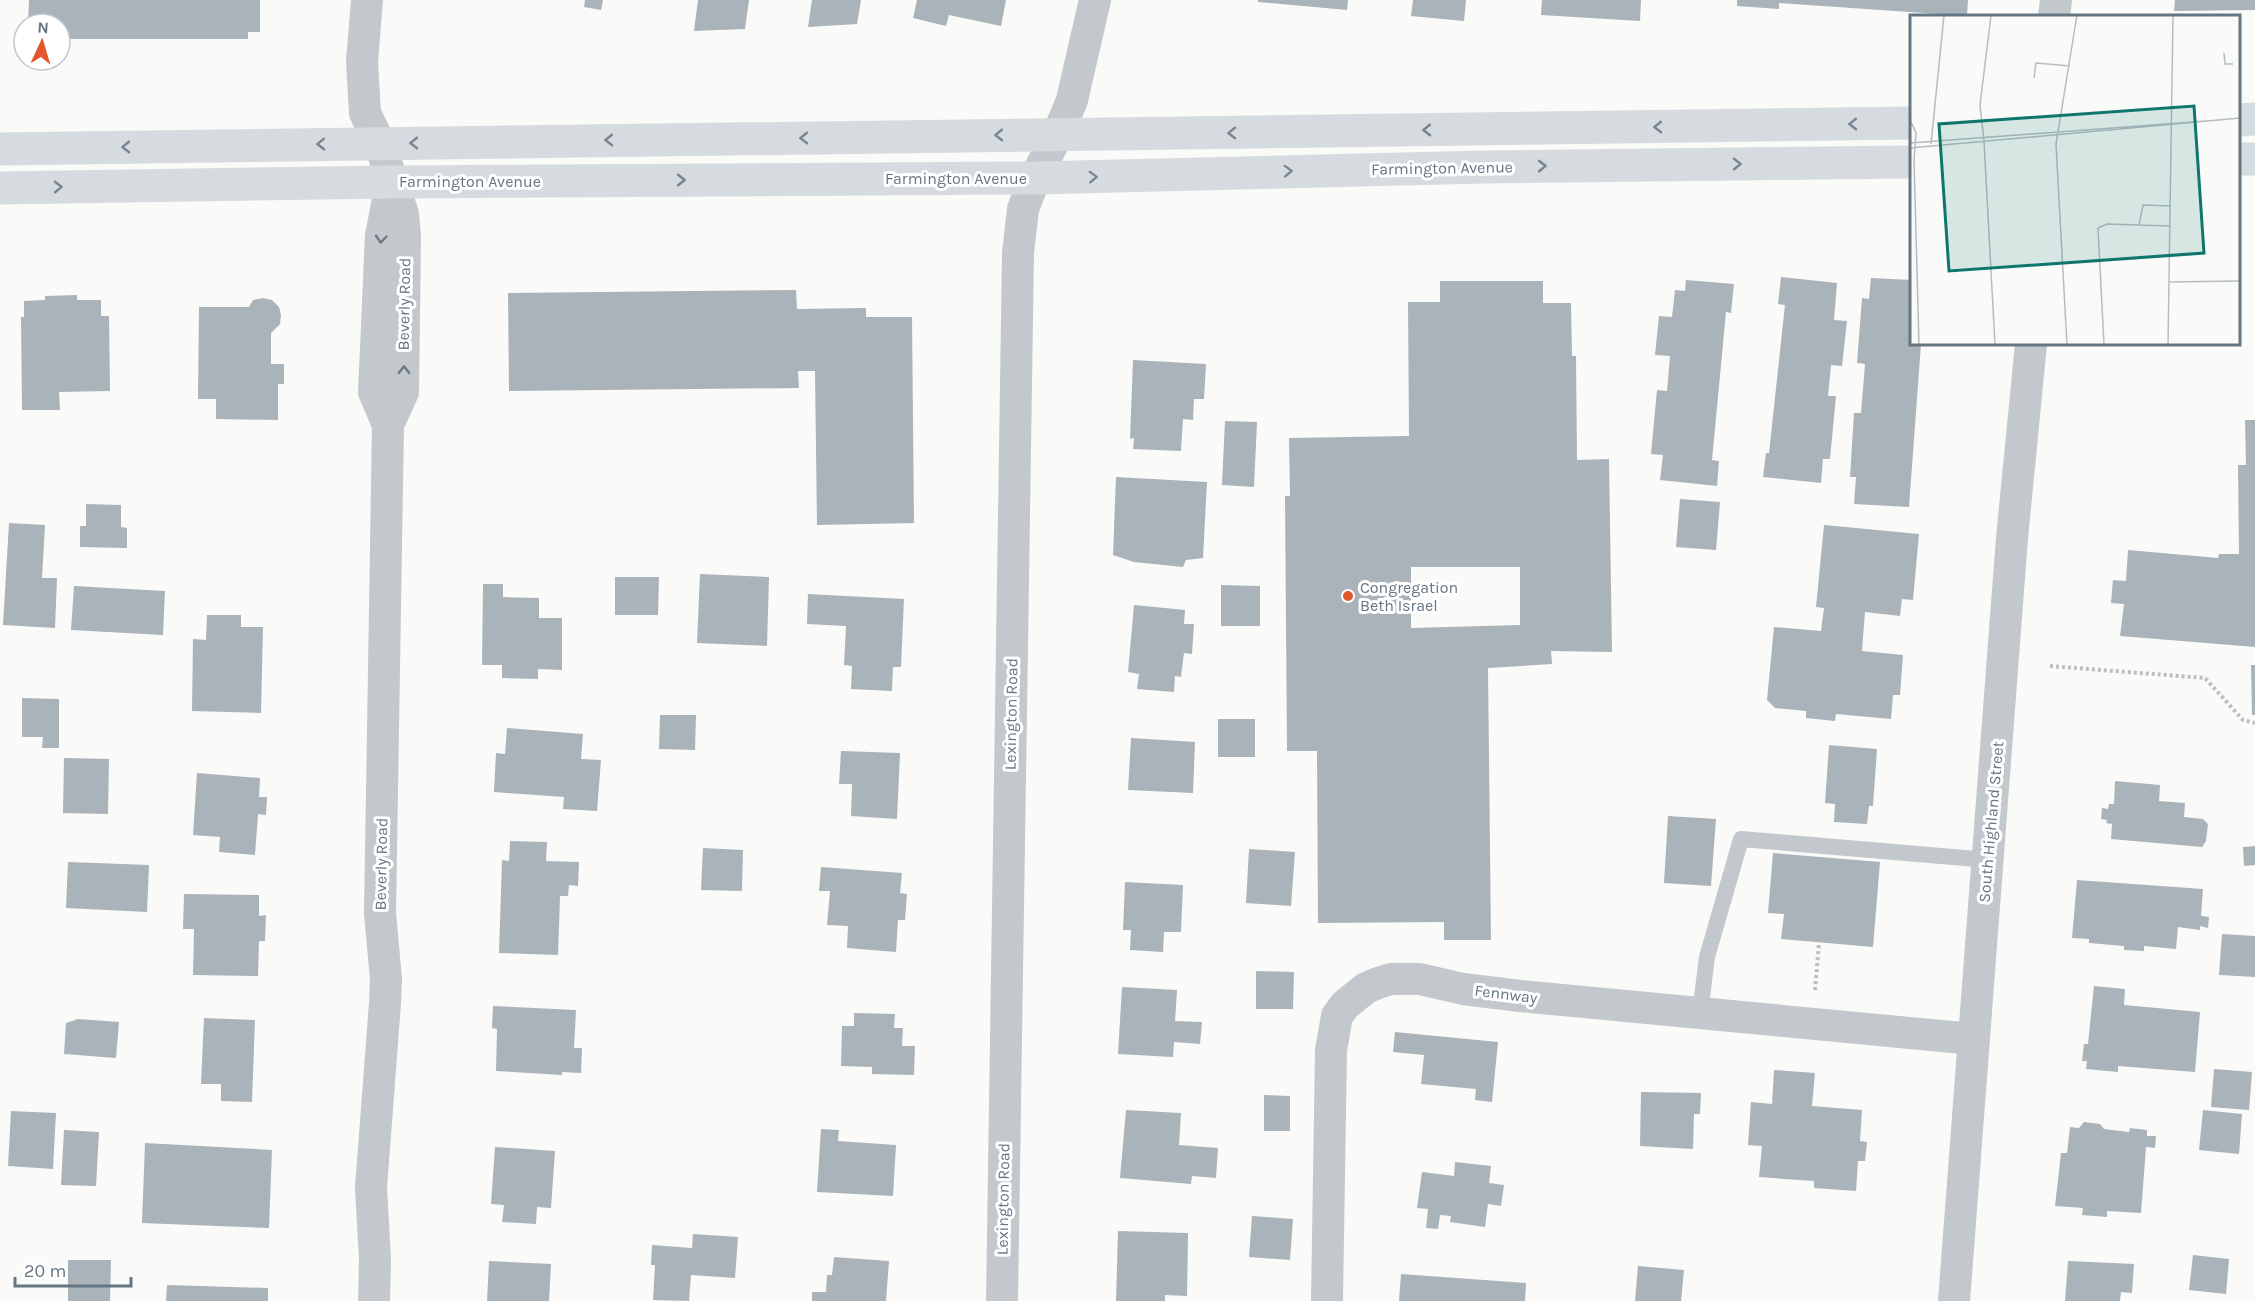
<svg xmlns="http://www.w3.org/2000/svg" width="2255" height="1301" viewBox="0 0 2255 1301" font-family="Karla,sans-serif">
  <rect width="100%" height="100%" fill="#fafaf8"/>
  <path fill="#aab3b9" fill-rule="evenodd" d="M29 0H260V32H248V39H60V24H28Z
    M585 0H603L601 10 584 7Z
    M698 0H749L745 29 694 31Z
    M812 0H861L857 24 808 27Z
    M917 0H1006L1001 26 949 15 946 26 913 18Z
    M1258 0H1348L1347 10 1258 2Z
    M1413 0H1466L1464 21 1411 16Z
    M1542 0H1641L1640 21 1541 15Z
    M1737 0H1968L1967 16 1779 3V9L1737 6Z
    M2175 0H2255V10L2174 11Z
    M1781 277 1837 283 1834 320 1847 321 1842 366 1831 365 1828 396H1836L1830 459H1823L1821 483 1763 477 1766 453H1769L1785 305 1778 304Z
    M1871 278 1912 280V344H1921L1909 507 1854 504 1856 477H1850L1854 413H1861L1865 364 1857 363 1862 298 1869 299Z
    M1686 280 1734 284 1731 313 1726 312 1712 460 1719 461 1717 486 1660 480 1663 455 1651 454 1657 390 1667 391 1670 356 1655 355 1659 316 1672 317 1675 290 1685 291Z
    M1440 281H1543V303H1571L1572 356H1576L1577 460 1609 459 1612 652 1551 651 1552 664 1488 668 1491 940H1444V922L1318 923 1317 751H1287L1285 496H1290L1289 438 1409 436 1408 302H1440ZM1411 567H1520V625L1411 628Z
    M796 290 797 309 866 308V317H912L914 523 817 525 815 371H798L799 388 509 391 508 293Z
    M77 295V300H101V316H109L110 391 59 392 60 410H22L21 317H24V301L45 300V296Z
    M263 298 272 300 279 307 281 315 280 324 271 333V364H284V384H278V420L216 419V399H198L199 307H249L253 300Z
    M1133 360 1206 364 1204 399H1194L1193 420 1183 419 1181 451 1133 449 1134 438 1130 439Z
    M2245 420H2255V647L2120 636 2124 604 2111 603 2113 580 2126 581 2128 550 2218 558 2219 554H2239L2238 465H2246Z
    M1225 421 1257 422 1254 487 1222 485Z
    M1116 477 1207 482 1203 558 1186 560 1183 567 1134 562 1113 555Z
    M1680 499 1720 502 1716 550 1676 547Z
    M86 504 121 505V527L127 528V548L80 547V526H86Z
    M9 523 45 525 42 578H57L55 628 3 625Z
    M1824 525 1919 534 1913 600 1902 599 1900 616 1865 612 1862 651 1903 655 1900 695H1893L1891 719 1836 714 1835 721 1806 718V711L1775 708 1767 700 1774 627 1821 631 1824 608 1816 607Z
    M700 574 769 577 767 646 697 643Z
    M615 577H659L658 615H615Z
    M483 584H503V597L539 598V618H562V670L538 669V679L502 678V665H482Z
    M1221 585 1260 586V626H1221Z
    M74 586 165 591 163 635 71 630Z
    M808 594 904 599 901 667H893L892 691 851 689 852 666 844 665 846 626 807 624Z
    M1134 605 1185 610 1184 624H1194L1192 654 1184 653 1181 677 1175 676 1174 692 1137 689 1139 674 1128 672Z
    M207 615H241V627H263L261 713 192 711 193 639 206 640Z
    M2251 665H2255V715H2252Z
    M22 698 59 699V748H42L43 737H22Z
    M660 715H696L695 750 659 749Z
    M1218 719H1255V757H1218Z
    M507 728 583 734 581 759 601 760 597 811 563 809 564 797 494 792 496 753 505 754Z
    M1131 738 1195 742 1193 793 1128 790Z
    M1829 745 1877 749 1873 806H1869L1867 824 1834 822 1835 804 1825 803Z
    M841 751 900 753 897 819 851 816 852 784H839Z
    M64 758 109 759 108 814 63 813Z
    M197 773 260 778 259 797H267L266 815 258 814 255 855 219 852 220 837 193 835Z
    M2115 781 2160 785 2159 801 2185 803 2184 817 2203 819 2208 824 2206 841 2202 847 2111 839 2112 824 2106 823 2107 820 2101 819 2102 808 2108 809 2109 804H2114Z
    M1668 816 1716 819 1711 886 1664 883Z
    M510 841 547 842 546 861 579 862 578 886 569 885 568 896H560L558 955 499 953 502 860 509 861Z
    M2255 846V865L2244 866 2243 847Z
    M703 848 743 850 742 891 701 890Z
    M1249 849 1295 852 1291 906 1246 903Z
    M1773 853 1880 862 1873 947 1781 939 1784 914 1768 913Z
    M68 862 149 865 147 912 66 908Z
    M821 867 902 873 900 893 907 894 905 920H898L896 952 847 948 848 926 827 925 830 891H819Z
    M2077 880 2203 889 2201 916 2209 917 2208 928 2200 926V930L2178 927 2176 949 2144 946V951L2124 950V946L2089 943V939L2072 938Z
    M1125 882 1183 885 1181 932H1164L1163 952 1130 950 1131 930H1123Z
    M184 894 259 895V916L266 915 265 941H259L258 976 193 975 194 929H183Z
    M2222 934 2255 936V977L2219 975Z
    M1256 971 1294 972 1293 1009H1256Z
    M2094 986 2125 989 2124 1005 2200 1012 2195 1072 2118 1066V1072L2086 1069 2087 1061H2082L2084 1044H2088Z
    M1122 987 1177 990 1175 1021 1202 1022 1200 1044 1174 1042 1173 1057 1118 1054Z
    M493 1006 576 1010 574 1048H582L581 1073 562 1072V1075L496 1071 497 1029 492 1028Z
    M854 1013 895 1014 894 1028H903L902 1046H915L914 1075 872 1074V1067L841 1066 842 1026H854Z
    M204 1018 255 1020 252 1102 221 1101V1084H201Z
    M78 1019 119 1022 116 1058 64 1054 66 1023Z
    M1395 1032 1498 1042 1492 1102 1475 1100 1476 1089 1421 1084 1424 1055 1393 1052Z
    M2214 1069 2252 1072 2249 1110 2211 1107Z
    M1774 1070 1815 1073 1812 1106 1862 1110 1860 1141 1867 1142 1865 1161H1858L1856 1191 1814 1188V1181L1759 1177 1762 1146 1748 1145 1751 1102 1772 1104Z
    M1641 1092 1701 1093 1700 1114H1694L1693 1149 1640 1146Z
    M1264 1095 1290 1096V1131H1264Z
    M1126 1110 1181 1113 1179 1145 1218 1148 1216 1178 1192 1176 1191 1184 1120 1178Z
    M2203 1110 2242 1114 2239 1154 2199 1150Z
    M11 1111 56 1113 53 1169 8 1166Z
    M2084 1122 2100 1124 2104 1129 2129 1132 2130 1128 2147 1130V1136H2156L2155 1148 2146 1147 2141 1213 2107 1211V1217L2082 1215 2083 1208 2055 1206 2061 1153H2067L2070 1127 2079 1128Z
    M821 1129 839 1130 838 1141 896 1145 893 1196 817 1192Z
    M64 1130 99 1132 96 1186 61 1185Z
    M145 1143 272 1150 269 1228 142 1223Z
    M495 1147 555 1151 551 1208 537 1207 536 1224 502 1222 504 1205 491 1204Z
    M1455 1162 1491 1166 1489 1183 1504 1185 1501 1206 1488 1204 1485 1227 1450 1222 1451 1216 1440 1215 1438 1229 1426 1228 1428 1209 1417 1208 1422 1172 1454 1176Z
    M1252 1216 1293 1219 1290 1260 1249 1257Z
    M1118 1231 1188 1233 1187 1296 1165 1295V1301H1116Z
    M693 1234 738 1237 735 1278 691 1275 689 1301 653 1300 655 1265H651L652 1245 692 1248Z
    M2193 1255 2229 1259 2226 1294 2189 1290Z
    M834 1257 889 1261 886 1301H812V1292H826L827 1275H832Z
    M68 1260H111L110 1301H68Z
    M489 1261 551 1264 549 1301H487Z
    M2068 1261 2134 1264 2132 1293 2121 1292 2120 1301H2065Z
    M1638 1266 1684 1270 1681 1301H1635Z
    M1401 1274 1526 1283 1525 1301H1399Z
    M167 1285 268 1288V1301H166Z"/>
  <g fill="none" stroke-linecap="round" stroke-linejoin="round">
    <path stroke="#bbbfc2" stroke-width="4" stroke-dasharray="3 3" stroke-linecap="butt" d="M2050 666 2205 678 2243 720 2255 723
      M1815 990 1819 943"/>
    <path stroke="#c3c8cc" stroke-width="16" d="M1700 1013 1707 957 1741 839 1988 860"/>
    <path stroke="#c3c8cc" stroke-width="32" d="M367 0 362 62 365 113 380 144 403 214 405 237 403 392 388 425 380 913 386 979 385 1003 371 1188 375 1259 374 1301
      M2054 16 2056 0
      M388 425 374 392 381 236 390 189
      M1002 1301 1018 253 1023 209 1035 178 1058 134 1072 100 1095 0
      M1327 1301 1331 1050 1337 1016 1345 1005 1366 988 1378 983 1391 979H1420L1463 989 1520 996 1973 1039
      M1954 1301 2012 538 2031 344"/>
    <path stroke="#d6dbdf" stroke-width="33" d="M2238 120 2255 119
      M0 149 1912 123
      M2238 159H2255
      M0 188 391 182 1035 178 1483 167 1912 162"/>
  </g>
  <defs><path id="oneway-chevron" d="M-2-3.5L2.5 0L-2 3.5" fill="none" stroke-width="1.6" stroke-linecap="round" stroke-linejoin="round" transform="scale(1.5)"/></defs>
  <g stroke="#768591">
    <use href="#oneway-chevron" transform="translate(1853 124) rotate(179)"/>
    <use href="#oneway-chevron" transform="translate(1658 127) rotate(179)"/>
    <use href="#oneway-chevron" transform="translate(1427 130) rotate(179)"/>
    <use href="#oneway-chevron" transform="translate(1232 133) rotate(179)"/>
    <use href="#oneway-chevron" transform="translate(999 135) rotate(179)"/>
    <use href="#oneway-chevron" transform="translate(804 138) rotate(179)"/>
    <use href="#oneway-chevron" transform="translate(609 140) rotate(179)"/>
    <use href="#oneway-chevron" transform="translate(414 143) rotate(179)"/>
    <use href="#oneway-chevron" transform="translate(321 144) rotate(179)"/>
    <use href="#oneway-chevron" transform="translate(126 147) rotate(179)"/>
    <use href="#oneway-chevron" transform="translate(1737 164) rotate(-1)"/>
    <use href="#oneway-chevron" transform="translate(1542 166) rotate(-1)"/>
    <use href="#oneway-chevron" transform="translate(1288 171) rotate(-2)"/>
    <use href="#oneway-chevron" transform="translate(1093 177) rotate(-2)"/>
    <use href="#oneway-chevron" transform="translate(681 180)"/>
    <use href="#oneway-chevron" transform="translate(58 187) rotate(-1)"/>
  </g>
  <g stroke="#6a7a87">
    <use href="#oneway-chevron" transform="translate(381 239) rotate(95)"/>
    <use href="#oneway-chevron" transform="translate(404 370) rotate(-89)"/>
  </g>
  <circle fill="#e4572e" stroke="#fff" stroke-width="2" cx="1348" cy="596" r="6"/>
  <g text-anchor="middle" dominant-baseline="central" stroke-width="6" stroke-linejoin="round" paint-order="stroke">
    <g font-size="16" fill="#657683" stroke="#fff">
      <text transform="translate(1442 168) rotate(-1)">Farmington Avenue</text>
      <text x="956" y="178">Farmington Avenue</text>
      <text x="470" y="181">Farmington Avenue</text>
      <text transform="translate(404 304) rotate(-89)">Beverly Road</text>
      <text transform="translate(1011 714) rotate(-89)">Lexington Road</text>
      <text transform="translate(1991 822) rotate(-85)">South Highland Street</text>
      <text transform="translate(381 864) rotate(-89)">Beverly Road</text>
      <text transform="translate(1506 994) rotate(7)">Fennway</text>
      <text transform="translate(1003 1199) rotate(-89)">Lexington Road</text>
    </g>
    <g font-size="16" fill="#657683" stroke="#fff" text-anchor="start">
      <text x="1360" y="587">Congregation<tspan x="1360" dy="18">Beth Israel</tspan></text>
    </g>
  </g>
  <g transform="translate(1910 15)">
    <rect width="330" height="330" fill="#fafaf8"/>
    <path fill="none" stroke="#b5bdc2" stroke-width="1.5" d="M314 38 315 49H323M124 63 126 48 160 51M0 105 6 118 4 145 9 330M74 125 70 90 81 0M74 126 85 330M0 128 309 105M21 129 34 0M0 133 330 103M229 210 233 190 261 191M260 267 330 266M157 330 146 129 167 0M194 330 188 213 197 209 260 211M258 330 263 0"/>
    <path fill="#0f766e" fill-opacity="0.15" stroke="#0f766e" stroke-width="3" d="M284 91 294 238 39 256 29 109Z"/>
    <rect width="330" height="330" fill="none" stroke="#657683" stroke-width="3"/>
  </g>
  <g transform="translate(42 42) rotate(4)"><circle r="28" fill="#ffffff" stroke="#c1c8cd" stroke-width="1.5"/>
  <path d="M0-4.5L10 22L0 15L-10 22Z" fill="#e4572e"/>
  <text y="-9" font-size="16" font-weight="bold" text-anchor="middle" fill="#657683">N</text>
  </g>
  <path d="M15 1277v9h116v-9" fill="none" stroke="#657683" stroke-width="3"/>
  <text x="24" y="1277" font-size="18" fill="#657683" stroke="#ffffff" stroke-width="4.5" paint-order="stroke">20 m</text>
</svg>
